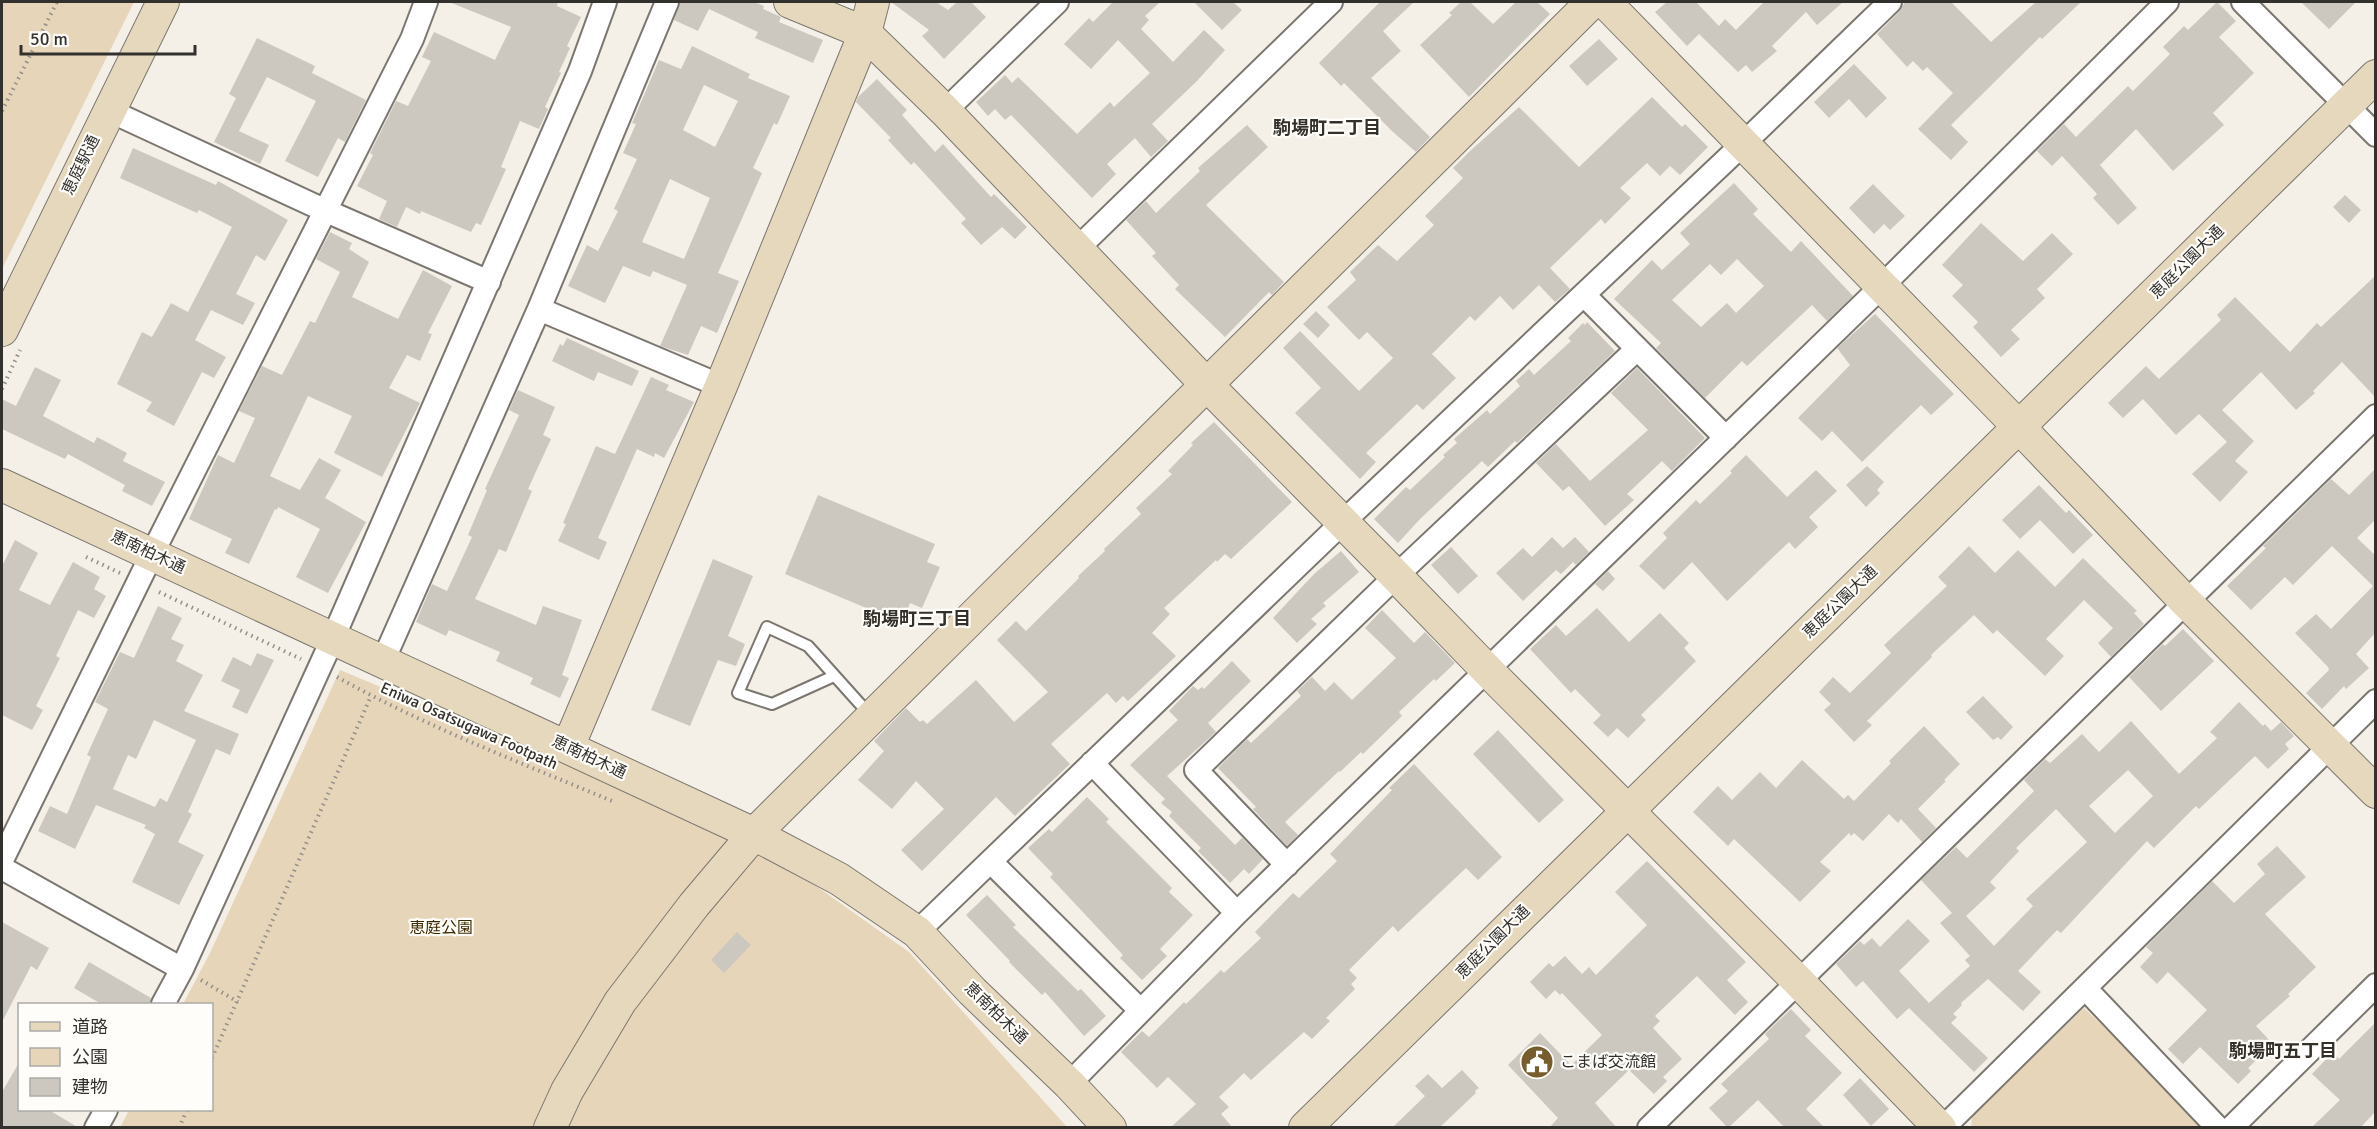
<svg xmlns="http://www.w3.org/2000/svg" width="2377" height="1129" viewBox="0 0 2377 1129" font-family="Signika,'Noto Sans JP',sans-serif">
  <rect width="100%" height="100%" fill="#f4efe7"/>
  <path fill="#e6d5b8" d="M2 2H134L2 269Z
    M340 670 757 844 909 952 1067 1127 120 1128 129 1110H212V1004H183L210 953Z
    M2084 1008 2200 1119 2201 1127 1971 1128 1972 1116Z"/>
  <path fill="#ccc8c0" fill-rule="evenodd" d="M449 2H558L557 6 581 17 567 46 570 48 559 72 561 73 545 107 548 109 539 129 520 121 501 167 506 169 481 225 476 223 471 232 421 211 420 214 406 207 397 227 379 219 387 201 357 186 373 155 370 153 396 101 408 106 431 61 422 57 434 32 495 60 511 27Z
    M680 2H754L764 6 763 9 781 17 779 22 823 40 813 63 755 38 758 32 709 9 698 31 674 20Z
    M891 2H936L948 10 957 2H971L986 17 944 59 922 36 929 30Z
    M1113 2H1160L1145 16 1149 20 1141 29 1173 62 1204 30 1225 50 1197 81 1152 124 1168 141 1151 157 1135 138 1107 164 1116 174 1092 198 1011 115 1005 120 995 109 988 116 976 102 1005 75 1012 83 1018 77 1077 134 1110 102 1114 107 1150 73 1118 40 1091 69 1064 44 1089 18 1093 22Z
    M1194 2H1233L1242 10 1222 30Z
    M1380 2H1414L1383 31 1401 51 1371 78 1430 137 1416 152 1393 132 1344 83 1341 86 1319 63Z
    M1461 2H1470L1493 24 1516 2H1537L1550 14 1469 97 1420 45 1452 15 1449 13Z
    M1667 2H1696L1719 26 1725 19 1736 30 1764 2H1843L1817 25 1806 12 1772 46 1777 51 1752 72 1746 65 1738 72 1699 34 1687 46 1655 12Z
    M1905 2H1951L1991 42 2036 2H2081L2042 39 2040 37 1951 125 1968 142 1951 160 1918 129 1953 93 1927 67 1923 71 1913 61 1907 67 1877 34 1899 12Z
    M2217 2 2236 21 2219 37 2254 73 2213 113 2224 125 2173 171 2136 129 2100 165 2137 208 2118 225 2093 198 2097 194 2062 156 2052 166 2037 151 2064 124 2076 137 2128 86 2133 91 2170 54 2163 47 2184 26 2188 30Z
    M2301 2H2356L2329 29Z
    M257 38 315 66 312 73 366 100 345 142 338 138 318 177 285 161 316 101 267 77 239 131 269 145 260 164 214 142 236 98 229 94Z
    M1599 39 1618 59 1587 86 1569 66Z
    M692 46 750 74 748 78 790 96 777 125 774 123 753 168 762 173 718 273 739 281 717 333 701 326 688 355 660 346 687 285 653 271 650 277 623 266 605 303 568 286 587 245 598 251 618 211 614 209 637 159 623 153 636 124 632 123 659 60 681 69ZM704 85 738 101 715 147 683 130ZM670 179 710 198 684 259 642 242Z
    M1854 64 1887 98 1866 118 1849 99 1829 118 1814 102Z
    M877 79 907 110 902 115 935 152 943 144 991 197 994 194 1027 227 1015 239 1002 227 981 245 961 223 966 219 914 162 911 165 888 140 891 138 856 102 858 97Z
    M1652 97 1682 127 1685 124 1708 147 1680 175 1670 166 1660 176 1647 163 1620 188 1631 198 1605 224 1601 219 1550 268 1570 289 1555 302 1539 285 1513 310 1500 296 1475 321 1470 316 1432 354 1456 378 1423 410 1417 404 1366 453 1376 462 1360 479 1295 413 1321 388 1283 348 1300 331 1359 391 1393 358 1367 332 1359 340 1327 307 1356 280 1350 272 1378 245 1397 261 1434 225 1425 216 1463 178 1453 168 1469 152 1519 107 1579 167Z
    M1247 125 1268 147 1206 205 1284 282 1272 295 1269 292 1225 337 1175 289 1179 285 1152 256 1156 253 1126 220 1146 201 1156 213 1200 171 1198 168Z
    M133 148 216 185 218 181 288 220 265 261 256 255 236 294 255 303 243 325 211 310 195 340 226 357 214 378 202 372 174 426 146 411 152 402 117 384 142 332 152 337 171 303 188 312 232 227 199 210 197 213 120 178Z
    M1734 183 1758 209 1753 214 1791 252 1801 241 1853 296 1827 321 1812 305 1747 366 1742 361 1705 398 1656 348 1661 343 1614 299 1652 260 1662 270 1690 244 1680 233ZM1737 259 1764 286 1736 313 1727 303 1701 327 1672 300 1710 264 1721 275Z
    M1873 184 1905 216 1890 230 1884 224 1874 234 1849 208Z
    M2345 195 2361 210 2349 223 2333 207Z
    M1981 223 2023 261 2052 233 2073 254 2037 289 2045 298 2011 330 2020 339 2001 357 1973 327 1978 322 1952 296 1963 285 1942 265Z
    M330 232 352 243 349 249 369 262 352 297 398 319 423 270 452 286 428 333 432 334 420 361 407 355 389 388 420 403 382 477 334 453 352 416 308 396 270 476 300 490 319 458 341 470 325 498 366 522 328 593 296 577 320 529 278 507 277 510 275 509 249 564 225 553 232 539 189 519 218 455 234 463 255 418 239 411 262 366 282 375 310 321 315 323 340 272 316 259Z
    M2376 275V398L2342 362 2313 391 2315 393 2296 410 2261 372 2222 410 2254 441 2235 461 2248 472 2220 502 2192 474 2227 442 2199 414 2176 435 2143 399 2123 418 2108 403 2146 366 2159 379 2221 320 2217 315 2235 297 2290 352 2317 323 2321 327Z
    M1316 311 1330 325 1318 338 1303 324Z
    M1875 314 1954 394 1931 415 1921 405 1862 462 1832 431 1822 441 1798 418 1850 365 1837 348Z
    M1587 322 1615 351 1517 443 1515 441 1488 467 1482 461 1420 519 1398 543 1374 519 1406 487 1410 490 1445 457 1443 455 1457 443 1454 439 1487 410 1490 414 1520 386 1516 381 1529 369 1534 375 1571 341 1568 338 1583 323 1585 325Z
    M567 338 639 371 632 386 598 372 594 381 552 361 560 344 563 346Z
    M35 367 61 380 43 416 94 443 97 437 127 453 123 461 165 482 152 506 122 491 125 485 68 454 65 459 2 429V399L16 406Z
    M1637 368 1705 438 1672 471 1662 461 1627 494 1634 500 1605 526 1569 486 1563 491 1536 463 1556 444 1590 481 1648 430 1611 393Z
    M651 377 669 385 666 390 694 402 664 458 655 453 654 457 637 449 598 538 607 542 599 560 558 541 566 524 563 523 596 446 615 454Z
    M518 390 555 407 543 435 551 439 528 489 532 491 506 552 499 549 475 599 536 625 543 606 582 620 562 675 569 678 560 698 530 684 533 678 496 661 500 652 449 630 446 636 416 622 432 584 447 591 472 537 468 535 487 490 485 489 519 415 509 410Z
    M1214 422 1292 502 1231 559 1225 554 1217 562 1216 560 1164 608 1170 614 1152 633 1176 656 1128 701 1123 696 1116 703 1107 693 1051 744 1070 764 1015 816 996 797 922 871 901 850 944 809 916 781 892 809 858 780 884 751 874 741 906 708 920 722 923 720 927 724 976 680 1014 722 1048 692 997 640 1016 621 1026 631 1079 578 1078 576 1105 551 1104 549 1141 514 1136 508 1172 474 1168 471 1193 445 1191 443Z
    M1746 455 1787 497 1816 470 1837 491 1809 517 1818 527 1795 549 1789 542 1727 601 1692 562 1664 590 1639 566 1667 538 1663 533 1696 500 1700 504 1732 473 1730 471Z
    M1867 466 1884 482 1877 490 1880 493 1866 507 1846 485Z
    M2376 468V519L2357 538 2376 556V632L2356 654 2369 668 2346 689 2344 686 2322 709 2306 693 2329 670 2328 667 2295 633 2316 614 2331 629 2373 586 2332 546 2293 585 2285 577 2251 610 2227 586 2266 548 2263 546 2331 479 2349 495Z
    M2039 485 2066 513 2069 510 2093 535 2073 554 2040 520 2020 539 2002 520Z
    M818 495 935 544 927 562 940 567 922 608 910 603 902 623 785 574Z
    M1552 537 1563 548 1575 537 1589 552 1576 565 1573 562 1561 574 1556 570 1523 601 1496 573 1523 548 1532 557Z
    M15 540 38 553 19 590 50 605 73 562 100 577 94 589 106 596 94 618 78 610 56 656 60 658 36 706 43 710 32 730 2 715V566Z
    M1969 546 1995 573 2018 550 2055 587 2083 558 2137 611 2134 613 2144 624 2111 657 2098 643 2113 628 2084 600 2046 639 2064 656 2045 676 1997 630 1993 634 1974 615 1931 655 1932 657 1867 721 1872 725 1854 742 1824 710 1831 704 1819 692 1833 677 1850 693 1891 653 1884 645 1947 586 1938 577Z
    M1451 547 1478 576 1458 594 1431 565Z
    M1341 551 1359 572 1323 603 1326 606 1311 619 1317 624 1297 643 1273 618 1314 574Z
    M713 559 753 576 728 636 745 644 736 666 718 660 690 726 651 710Z
    M1608 571 1615 579 1603 591 1595 584Z
    M158 606 182 618 171 639 184 645 176 661 203 675 184 711 239 734 230 755 216 749 188 812 192 814 178 842 204 855 179 905 132 882 155 834 144 828 146 825 96 805 75 849 38 831 50 806 67 814 91 757 87 755 108 709 95 702 120 652 134 658ZM154 720 196 740 167 802 160 798 155 807 113 789 128 755 136 759Z
    M1597 608 1629 642 1660 613 1689 643 1684 648 1696 661 1641 715 1646 720 1628 738 1617 728 1608 737 1593 723 1601 715 1575 689 1571 693 1530 649 1556 625 1566 636Z
    M1382 610 1414 643 1425 632 1455 663 1436 681 1434 679 1399 712 1402 716 1363 754 1361 752 1340 772 1339 771 1285 822 1298 835 1287 846 1253 809 1256 807 1218 768 1247 739 1251 743 1301 696 1297 691 1312 677 1325 691 1334 682 1352 700 1396 658 1365 628Z
    M2183 629 2214 661 2161 711 2129 677 2163 644 2165 646Z
    M257 653 274 660 247 714 232 707 240 690 221 681 233 657 251 666Z
    M1232 661 1251 681 1208 723 1216 732 1167 776 1235 845 1242 838 1263 859 1249 874 1244 869 1230 883 1198 851 1201 848 1169 816 1172 812 1161 803 1165 799 1130 765 1178 720 1169 711 1193 686 1198 690 1202 687 1204 689Z
    M1983 696 2013 727 2001 740 1998 737 1993 740 1966 712Z
    M2239 702 2263 726 2265 724 2271 731 2281 722 2294 736 2285 744 2289 749 2268 769 2255 756 2199 809 2196 806 2154 848 2147 841 2061 933 2057 930 2018 971 2041 992 2023 1011 1988 979 1961 1003 1962 1005 1953 1014 1957 1017 1951 1023 1988 1058 1974 1072 1909 1008 1897 1019 1863 981 1856 987 1836 964 1860 941 1864 945 1872 938 1880 947 1908 919 1930 941 1899 971 1929 1003 1970 966 1965 960 1970 956 1940 923 1952 913 1921 880 1956 847 1967 858 2034 791 2024 780 2045 759 2050 763 2082 734 2099 752 2131 721 2179 774 2217 738 2210 732ZM2128 770 2153 796 2115 833 2089 806ZM2056 809 2087 842 2026 899 2033 906 1994 946 1966 916 1996 888 1990 882 2019 851 2016 848Z
    M1924 726 1960 764 1944 780 1946 781 1918 809 1936 828 1922 842 1901 819 1898 823 1889 814 1863 841 1854 833 1851 836 1849 833 1820 862 1831 871 1800 902 1734 839 1728 846 1693 812 1718 786 1732 800 1760 772 1776 788 1802 760 1844 799 1848 795 1854 801 1891 763 1889 761Z
    M1498 730 1564 800 1539 823 1473 754Z
    M1414 764 1502 857 1478 880 1466 868 1398 932 1393 926 1349 970 1357 978 1351 984 1355 989 1326 1018 1330 1021 1312 1039 1304 1032 1251 1080 1244 1073 1219 1097 1229 1107 1221 1114 1233 1128H1170L1196 1104 1168 1077 1157 1088 1121 1052 1142 1031 1149 1037 1184 1002 1186 1004 1221 970 1224 973 1261 938 1255 932 1293 893 1299 898 1337 861 1330 854 1392 790 1389 788Z
    M1087 797 1109 819 1106 822 1172 888 1169 892 1193 915 1160 949 1167 956 1142 980 1120 958 1123 955 1050 877 1053 874 1028 848 1049 829 1052 832Z
    M2277 846 2306 877 2265 914 2316 967 2288 994 2290 996 2256 1026 2273 1044 2248 1068 2251 1071 2238 1084 2200 1047 2183 1064 2168 1049 2207 1010 2168 972 2157 984 2140 967 2153 953 2146 947 2212 881 2234 903 2265 874 2257 864Z
    M1647 861 1746 962 1727 980 1748 1002 1735 1015 1697 976 1655 1016 1660 1021 1653 1028 1682 1059 1663 1077 1667 1081 1654 1094 1629 1070 1595 1103 1617 1128H1549L1558 1118 1508 1065 1540 1033 1571 1065 1602 1035 1562 993 1560 995 1555 990 1546 999 1530 982 1549 963 1553 967 1565 956 1582 974 1589 967 1596 975 1647 925 1615 892Z
    M987 895 1016 925 1013 927 1078 991 1081 989 1106 1016 1084 1036 1045 992 1042 995 1009 962 1010 961 966 915Z
    M2 922 49 948 37 970 31 966 2 1022Z
    M737 932 751 945 724 973 711 960Z
    M89 962 151 998 150 1005H103L74 988Z
    M1791 1009 1811 1030 1805 1036 1842 1073 1806 1109 1825 1128H1785L1758 1100 1728 1128 1709 1108 1728 1091 1721 1084 1769 1039 1765 1034Z
    M2376 1022V1111L2360 1128H2311L2340 1100 2312 1074 2333 1052 2339 1059Z
    M20 1061V1110H49L79 1128H2V1092Z
    M1462 1070 1479 1088 1475 1091 1476 1093 1439 1128H1392L1425 1096 1415 1086 1428 1074 1442 1088Z
    M1860 1078 1889 1109 1871 1126 1843 1095Z"/>
  <g fill="none" stroke-linecap="round" stroke-linejoin="round">
    <g stroke="#7b7770" stroke-width="14">
      <path id="lane" d="M834 676 772 704 738 693 767 627 808 646 869 714"/>
    </g>
    <g stroke="#7b7770" stroke-width="26">
      <path id="street" d="M2243 2 2376 135
        M108 110 324 210 489 282
        M945 111 1057 2
        M1078 248 1331 2
        M1584 295 1726 438
        M539 309 721 386
        M383 661 539 309 667 2
        M1092 763 1237 913
        M2 860 152 554 412 39 426 2
        M991 862 1140 1010
        M1287 865 1196 770 1396 576 1636 350
        M2 868 182 969
        M917 932 1343 522 1743 144 1890 2
        M2085 988 2218 1128
        M163 1004 182 969 333 638 580 71 605 2
        M1069 1084 1237 913 1881 287 2167 2
        M96 1128 106 1110
        M1649 1128 2376 416
        M1943 1128 2376 701
        M2231 1128 2376 985"/>
    </g>
    <g stroke="#7b7770" stroke-width="34">
      <path id="secondary" d="M790 2 865 33 945 111 1206 384 1396 576 1488 671 1798 981 1940 1128
        M1605 2 2020 428 2185 601 2376 792
        M2 330 163 2
        M2 485 754 834 839 879 917 932 972 991 1069 1084 1110 1128
        M568 747 721 386 865 33 873 2
        M550 1128 567 1091 620 1002 694 905 754 834 1592 2
        M1305 1128C1661 776 2020 428 2376 76"/>
    </g>
    <path stroke="#938f8a" stroke-width="4" stroke-dasharray="1.5 4.5" stroke-linecap="butt" d="M2 111 57 2
      M2 389 20 350
      M86 557 120 573
      M159 592 301 659
      M337 677C425 726 519 762 612 801
      M201 980 238 1002
      M212 1058 371 696
      M179 1128 187 1110"/>
    <use href="#lane" stroke="#fff" stroke-width="10"/>
    <use href="#street" stroke="#fff" stroke-width="22"/>
    <use href="#secondary" stroke="#e6d8bd" stroke-width="32"/>
  </g>
  <defs>
    <g id="civic-disc" transform="scale(1.725)"><circle r="9.5" fill="#775c2e" stroke="#fefdf9"/><path d="M-.6-6.5H3V-4.5H.6V-3L4-1V1h2V6H-6V1h2V-1L-.6-3ZM-1.2 2.5V6h2.4V2.5Z" fill="#fff"/></g>
  </defs>
  <g fill-rule="evenodd">
    <use href="#civic-disc" x="1537" y="1062"/>
  </g>
  <g text-anchor="middle" dominant-baseline="central" stroke-width="4.5" stroke-linejoin="round" paint-order="stroke">
    <g font-size="16" fill="#33312e" stroke="#fefdf9">
      <text transform="translate(81 165) rotate(-64)">恵庭駅通</text>
      <text transform="translate(2187 262) rotate(-45)">恵庭公園大通</text>
      <text transform="translate(148 552) rotate(25)">恵南柏木通</text>
      <text transform="translate(1840 602) rotate(-44)">恵庭公園大通</text>
      <text transform="translate(469 726) rotate(24)">Eniwa Osatsugawa Footpath</text>
      <text transform="translate(589 757) rotate(25)">恵南柏木通</text>
      <text transform="translate(1493 942) rotate(-45)">恵庭公園大通</text>
      <text transform="translate(996 1013) rotate(44)">恵南柏木通</text>
    </g>
    <g font-size="16" fill="#3f2b03" stroke="#fefdf9">
      <text x="441" y="928">恵庭公園</text>
    </g>
    <g font-size="16" fill="#33312e" stroke="#fefdf9" text-anchor="start">
      <text x="1560" y="1062">こまば交流館</text>
    </g>
    <g font-size="18" font-weight="bold" fill="#332f29" stroke="#fefdf9">
      <text x="1327" y="128">駒場町二丁目</text>
      <text x="917" y="619">駒場町三丁目</text>
      <text x="2283" y="1051">駒場町五丁目</text>
    </g>
  </g>
  <rect width="2377" height="1129" fill="none" stroke="#33312e" stroke-width="6"/>
  <rect x="18" y="1003" width="195" height="108" fill="#fefdf9" stroke="#adaba8" stroke-width="1.5"/>
  <rect x="30" y="1022" width="30" height="9" fill="#e6d8bd" stroke="#adaba8" stroke-width="1.5"/>
  <text x="72" y="1033" font-size="18" fill="#33312e">道路</text>
  <rect x="30" y="1048" width="30" height="18" fill="#e6d5b8" stroke="#adaba8" stroke-width="1.5"/>
  <text x="72" y="1063" font-size="18" fill="#33312e">公園</text>
  <rect x="30" y="1078" width="30" height="18" fill="#ccc8c0" stroke="#adaba8" stroke-width="1.5"/>
  <text x="72" y="1093" font-size="18" fill="#33312e">建物</text>
  <path d="M21 45v9h174v-9" fill="none" stroke="#33312e" stroke-width="3"/>
  <text x="30" y="45" font-size="18" fill="#33312e" stroke="#fefdf9" stroke-width="4.5" paint-order="stroke">50 m</text>
</svg>
